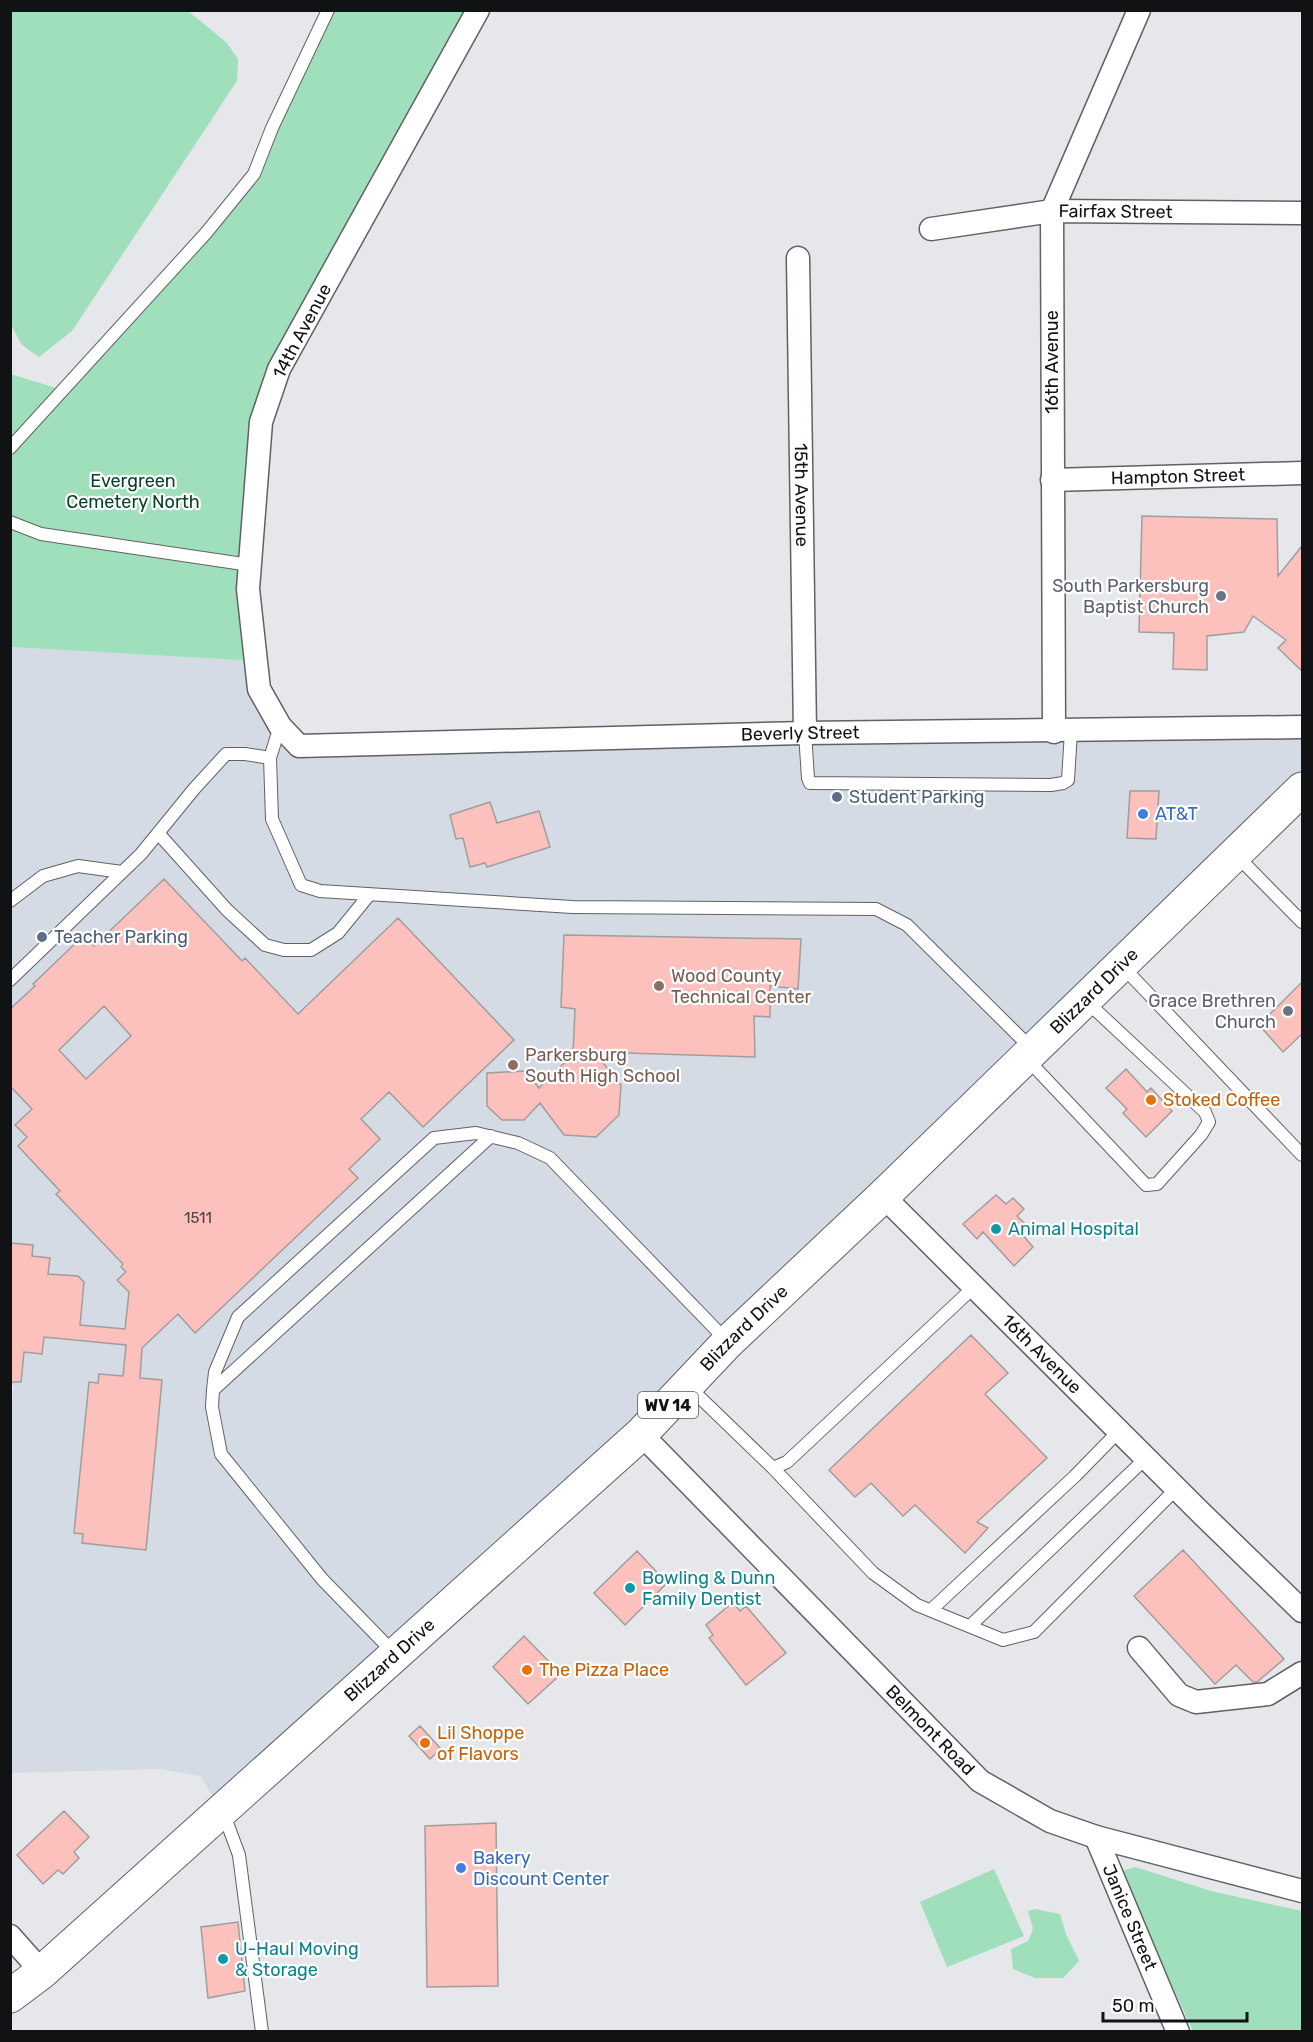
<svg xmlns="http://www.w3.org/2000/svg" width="1313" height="2042" viewBox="0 0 1313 2042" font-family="Rubik,sans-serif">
  <rect width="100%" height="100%" fill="#e5e7ea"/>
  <path fill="#d5dbe4" d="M10 647 256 661 299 746 1302 727V789L222 1811 200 1776 159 1769 11 1773 10 1412 14 1386 10 1385Z"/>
  <path fill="#a0dfbb" d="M10 11H188L226 42 238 59 237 81 72 331 39 357 22 345 11 325Z
    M328 11H478L261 422 256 661 11 647 10 374 63 390 254 174Z
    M1135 1867 1211 1891 1302 1911V2031H1193L1124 1882 1123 1871Z
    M994 1869 1024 1936 947 1967 920 1902Z
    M1035 1909 1060 1914 1066 1934 1079 1961 1063 1978H1035L1013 1969 1011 1949 1028 1941 1033 1929 1028 1911Z"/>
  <path fill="#fcc1bd" stroke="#a19d9d" stroke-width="1.5" fill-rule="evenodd" d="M1142 516 1277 519 1278 576 1302 546V671L1278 648 1286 640 1253 616 1244 632 1207 636V670L1173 669 1174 633 1139 632Z
    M1130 791H1159L1156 839 1127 838Z
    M490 802 497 823 539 811 550 847 487 867 485 863 470 867 463 838 456 839 450 815Z
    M164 879 242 961 245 958 298 1014 398 918 514 1040 423 1127 389 1092 361 1119 380 1139 349 1169 358 1178 195 1333 178 1314 142 1348 140 1378 162 1380 146 1550 82 1543 83 1534 74 1533 89 1382 98 1383 99 1374 123 1376 126 1345 44 1337 42 1354 24 1352 21 1382H10V1243L33 1245 32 1256 50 1258 48 1274 78 1276 84 1282 80 1325 125 1329 129 1292 117 1280 126 1272 121 1267 123 1264 56 1194 60 1191 18 1146 27 1137 15 1125 32 1109 10 1086V1009L35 986 33 984 84 935 94 946ZM104 1006 131 1036 86 1079 59 1050Z
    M564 935 801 939 798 989 770 986V1017L754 1016 755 1057 594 1052 621 1085 619 1115 596 1137 564 1135 540 1103 524 1120H502L487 1106V1073L526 1071 539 1088 573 1054 575 1009 561 1007Z
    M1302 982V1034L1283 1052 1259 1025Z
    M1126 1069 1147 1092 1151 1088 1172 1111 1146 1137 1123 1113 1127 1109 1106 1088Z
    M996 1195 1006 1204 1013 1198 1024 1209 1017 1216 1027 1226 1020 1232 1033 1247 1014 1266 983 1232 977 1239 963 1224Z
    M971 1335 1008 1373 985 1394 1047 1458 977 1522 988 1528 965 1553 915 1505 903 1516 871 1483 855 1497 829 1470Z
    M1183 1550 1284 1659 1257 1682H1253L1236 1665 1215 1684 1134 1596Z
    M637 1551 667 1583 625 1625 594 1593Z
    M733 1602 740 1611 746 1606 786 1653 746 1685 709 1638 713 1635 706 1625Z
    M524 1636 561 1674 528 1704 493 1667Z
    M420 1726 441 1749 430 1759 409 1736Z
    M64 1811 89 1837 74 1852 79 1858 63 1874 58 1870 43 1884 17 1855Z
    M496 1823 498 1986 427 1987 425 1826Z
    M238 1922 245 1991 208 1998 201 1927Z"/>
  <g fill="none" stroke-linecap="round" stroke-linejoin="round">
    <g stroke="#606164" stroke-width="14">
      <path id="service" d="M10 448 206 233 254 174 272 128 328 10
        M10 522 41 534 250 565
        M280 726 270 758 272 819 301 885 320 891 572 907 876 909 907 925 1033 1050
        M805 733 808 778 810 783 1051 785 1063 783 1068 780 1071 731
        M158 833 227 910 265 945 284 950H311L338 933 369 895
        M1236 855 1302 922
        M10 901 43 876 78 866 122 872
        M1122 966 1302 1155
        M10 980 141 854 194 789 226 754H245L270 758
        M1027 1059 1146 1185 1157 1184 1201 1135 1209 1122 1205 1112 1086 1001
        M688 1386 773 1468 787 1462 974 1287
        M213 1390 491 1136
        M773 1468 873 1573 917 1605 1003 1640 1034 1632 1177 1488
        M931 1610 1075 1476 1119 1431
        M970 1626 1146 1458
        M394 1653 322 1579 221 1454 212 1407 213 1390 215 1372 238 1317 434 1138 476 1133 518 1143 550 1158 727 1341
        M223 1812 239 1855 262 2032"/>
    </g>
    <g stroke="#606164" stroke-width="25">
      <g id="minor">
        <path id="s1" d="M478 10 279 369 261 422 248 589 259 689 280 726 299 746 805 733 1302 727"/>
        <path id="s2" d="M931 229 1052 211 1302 213"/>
        <path id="s3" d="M798 258 805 733"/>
        <path id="s4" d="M1052 480 1302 473"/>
        <path d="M1054 732 1052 211 1139 10"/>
        <path id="s5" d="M883 1196 1199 1511 1302 1611"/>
        <path id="s6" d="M641 1434 980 1781 1050 1821 1096 1837 1302 1891"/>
        <path d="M1139 1648 1179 1695 1196 1702 1268 1694 1302 1673"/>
        <path id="s7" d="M1096 1837 1178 2032"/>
        <path d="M10 1936 42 1972"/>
      </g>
    </g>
    <g stroke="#606164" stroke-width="35">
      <g id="primary">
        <path id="s8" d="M10 1996 42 1972 641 1434 728 1342 883 1196 1302 789"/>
      </g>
    </g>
    <use href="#service" stroke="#fff" stroke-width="12"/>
    <use href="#minor" stroke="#fff" stroke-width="22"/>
    <use href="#primary" stroke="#fff" stroke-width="33"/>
  </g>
  <g fill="#6b7280" stroke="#fff" stroke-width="2">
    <circle cx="1221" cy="596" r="6"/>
    <circle cx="1288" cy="1011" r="6"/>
  </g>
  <g fill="#5c6f8a" stroke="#fff" stroke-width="2">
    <circle cx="837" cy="797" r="6"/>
    <circle cx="42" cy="937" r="6"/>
  </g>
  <g fill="#3f7fe0" stroke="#fff" stroke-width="2">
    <circle cx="1143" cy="814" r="6"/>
    <circle cx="461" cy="1868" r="6"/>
  </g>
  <g fill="#8d6e63" stroke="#fff" stroke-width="2">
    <circle cx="659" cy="986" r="6"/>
    <circle cx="513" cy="1065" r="6"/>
  </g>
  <g fill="#e8710a" stroke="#fff" stroke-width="2">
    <circle cx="1151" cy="1100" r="6"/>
    <circle cx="527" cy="1670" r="6"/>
    <circle cx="425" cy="1743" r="6"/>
  </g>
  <g fill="#0f9aa8" stroke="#fff" stroke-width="2">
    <circle cx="996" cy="1229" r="6"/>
    <circle cx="630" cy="1588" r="6"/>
    <circle cx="223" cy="1959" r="6"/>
  </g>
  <g text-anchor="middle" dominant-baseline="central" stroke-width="4.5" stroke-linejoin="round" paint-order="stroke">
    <g font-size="15" fill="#4c3e3e">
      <text x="198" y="1218">1511</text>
    </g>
    <rect fill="#fff" stroke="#58595a" stroke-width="1.5" x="638" y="1392" width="60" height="26" rx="4.5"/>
    <g font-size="16" font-weight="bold" fill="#111213">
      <text x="668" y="1405">WV 14</text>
    </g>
    <g font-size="18" fill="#111213" stroke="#fff">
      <text stroke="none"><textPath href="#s2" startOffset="186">Fairfax Street</textPath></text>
      <text transform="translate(302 331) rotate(-62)">14th Avenue</text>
      <text transform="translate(1052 362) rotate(-90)">16th Avenue</text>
      <text stroke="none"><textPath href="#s4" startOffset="126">Hampton Street</textPath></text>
      <text stroke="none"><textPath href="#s3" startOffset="237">15th Avenue</textPath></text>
      <text stroke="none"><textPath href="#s1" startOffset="1306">Beverly Street</textPath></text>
      <text stroke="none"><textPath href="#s8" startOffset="1479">Blizzard Drive</textPath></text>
      <text stroke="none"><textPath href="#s8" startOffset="993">Blizzard Drive</textPath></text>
      <text stroke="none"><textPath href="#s5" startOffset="224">16th Avenue</textPath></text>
      <text stroke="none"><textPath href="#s8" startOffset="507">Blizzard Drive</textPath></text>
      <text stroke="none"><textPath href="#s6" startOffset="414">Belmont Road</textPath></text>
      <text stroke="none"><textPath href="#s7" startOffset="87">Janice Street</textPath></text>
    </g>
    <g font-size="18" fill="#0b4028" stroke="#fff">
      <text x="133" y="481">Evergreen<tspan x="133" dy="21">Cemetery North</tspan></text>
    </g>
    <g font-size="18" fill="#5b616d" stroke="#fff" text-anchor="end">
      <text x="1209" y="586">South Parkersburg<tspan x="1209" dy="21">Baptist Church</tspan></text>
      <text x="1276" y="1001">Grace Brethren<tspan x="1276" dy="21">Church</tspan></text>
    </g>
    <g font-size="18" fill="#4e5e75" stroke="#fff" text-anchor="start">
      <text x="849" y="797">Student Parking</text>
      <text x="54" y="937">Teacher Parking</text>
    </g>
    <g font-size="18" fill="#366cbe" stroke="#fff" text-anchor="start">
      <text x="1155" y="814">AT&amp;T</text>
      <text x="473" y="1858">Bakery<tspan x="473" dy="21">Discount Center</tspan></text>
    </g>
    <g font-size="18" fill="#785e54" stroke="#fff" text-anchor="start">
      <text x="671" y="976">Wood County<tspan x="671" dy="21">Technical Center</tspan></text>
      <text x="525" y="1055">Parkersburg<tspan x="525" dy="21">South High School</tspan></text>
    </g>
    <g font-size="18" fill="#c56008" stroke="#fff" text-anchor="start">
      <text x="1163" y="1100">Stoked Coffee</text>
      <text x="539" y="1670">The Pizza Place</text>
      <text x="437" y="1733">Lil Shoppe<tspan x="437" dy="21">of Flavors</tspan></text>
    </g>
    <g font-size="18" fill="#0d838f" stroke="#fff" text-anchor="start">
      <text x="1008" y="1229">Animal Hospital</text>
      <text x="642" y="1578">Bowling &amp; Dunn<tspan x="642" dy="21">Family Dentist</tspan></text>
      <text x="235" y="1949">U-Haul Moving<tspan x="235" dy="21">&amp; Storage</tspan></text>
    </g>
  </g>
  <rect width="1313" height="2042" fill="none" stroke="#111213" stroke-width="24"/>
  <path d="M1103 2012v9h144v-9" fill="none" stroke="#111213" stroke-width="3"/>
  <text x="1112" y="2012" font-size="18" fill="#111213" stroke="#ffffff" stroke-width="4.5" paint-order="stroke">50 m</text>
</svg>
